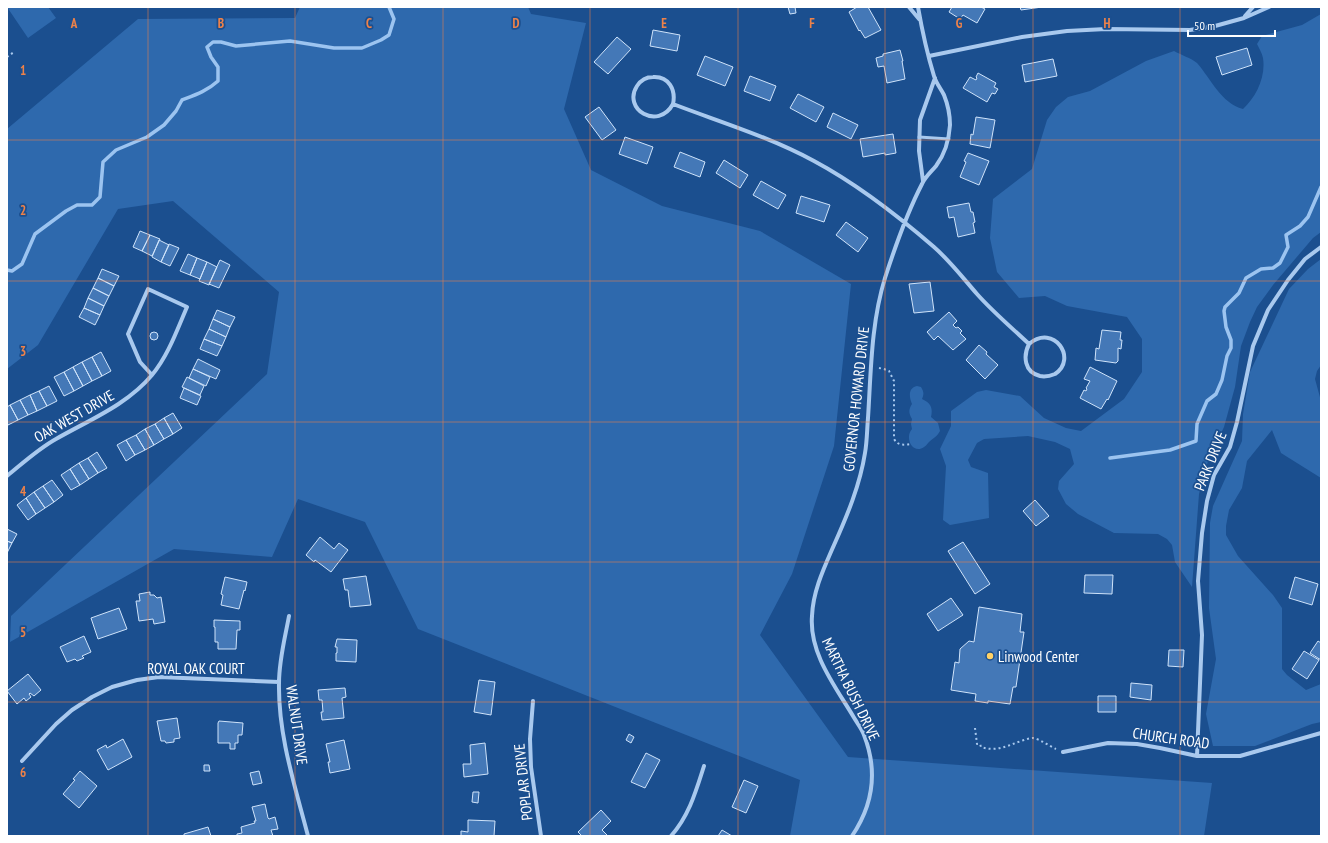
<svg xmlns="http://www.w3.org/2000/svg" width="1328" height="843" viewBox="0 0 1328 843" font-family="'PT Sans Narrow',sans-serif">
  <rect width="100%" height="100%" fill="#1b4f8f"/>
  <path fill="#2e69ad" d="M7 7H48L56 18 28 38Z
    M300 7H528L531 14 586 23 564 109 591 170 662 206 760 231 851 284 834 446 792 574 760 635 848 757 1212 783 1204 836H790L800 780 418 629 365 522 298 499 272 557 174 549 10 642 11 616 267 374 279 292 173 201 118 209 38 345 7 369V129L138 19 295 18Z
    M1321 14V232L1313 238 1273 285 1257 307 1250 322 1241 346 1235 387 1224 427 1208 461 1199 494 1192 587 1175 562 1172 545 1167 539 1158 534 1114 533 1078 514 1066 504 1058 489 1059 481 1074 464 1070 449 1055 442 1028 436 984 439 977 443 968 460 971 467 988 473 989 518 950 525 943 520 946 466 940 449 951 426V411L977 392 986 390 1020 396 1044 418 1066 428 1081 431 1124 399 1142 372V339L1127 317 1067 306 1045 296 1019 298 997 272 990 238 993 199 1032 169 1047 120 1056 107 1068 97 1090 91 1146 61 1174 51C1181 55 1191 58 1197 63 1211 79 1221 103 1243 109 1256 97 1266 77 1263 58 1262 53 1259 48 1257 44L1262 36 1302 25Z
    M1321 259V365L1317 371 1315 379 1321 401V478L1281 453 1272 430 1247 461 1242 488 1229 510 1226 526V535L1238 556 1273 595 1282 608V669L1287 675 1306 690 1321 684V722L1312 724 1255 746H1213L1206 714 1216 659 1209 608 1210 523 1213 506 1242 441 1243 414 1250 372 1289 289 1308 269Z
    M917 386 921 387C924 392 924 394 922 399 931 403 933 408 931 417L938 423 940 431C936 438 934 437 929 442 928 443 925 447 924 447 913 455 904 438 912 429L911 424 912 419C909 414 908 410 912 404 909 397 908 388 917 386Z"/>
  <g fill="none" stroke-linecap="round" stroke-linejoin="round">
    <path stroke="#9cc4f0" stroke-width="3.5" d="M7 270 12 271 22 264 35 234 66 211 77 205H92L100 197 103 162 116 150 147 137 164 125 176 111 182 100C195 95 207 91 218 81V67L211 57 207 47 213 42H221L236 46 290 41 334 48H362L381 40 389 35 394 19 389 7
      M1110 458 1170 450 1196 441 1197 424 1207 401 1216 394 1222 380 1227 356 1231 348V340L1226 327 1224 311 1225 307 1239 293 1246 278 1261 269 1273 268 1280 263 1288 247 1286 235 1300 226 1308 217 1321 187"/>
  </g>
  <path fill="#4478b7" stroke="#cfe3fa" d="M788 7H795L796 13 790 14Z
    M857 7H868L881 30 865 38 860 30 859 31 849 12Z
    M952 7H981L985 9 977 23 963 15 960 19 949 12Z
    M1020 7H1042L1021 10Z
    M653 30 680 35 677 51 650 46Z
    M617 37 631 49 608 74 594 62Z
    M1247 48 1252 65 1222 75 1216 57Z
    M900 50 903 61H902L905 79 887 83 884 66 878 67 876 58 883 56V54Z
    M705 56 733 67 725 86 697 75Z
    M1053 59 1057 76 1025 82 1022 65Z
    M978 73 996 83 994 87 998 89 995 94 992 93 987 102 963 88 970 77 976 80 977 78 976 77Z
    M750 76 776 86 770 101 744 91Z
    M798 94 824 107 816 122 790 108Z
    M599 107 616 130 602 140 585 117Z
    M833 113 858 125 851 139 827 127Z
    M976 117 995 120 990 148 970 144 971 134 973 135Z
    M893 134 896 153 885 155V153L863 157 860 139Z
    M625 137 653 147 647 164 619 154Z
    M680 152 705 162 700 177 674 167Z
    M968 153 989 161 979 185 960 177 966 162 964 161Z
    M724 160 748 175 740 188 716 173Z
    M761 181 786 195 778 209 753 195Z
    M801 196 830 205 824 222 796 213Z
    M969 203 971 212H973L975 222 973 223 975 233 958 237 954 217 949 218 947 207Z
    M846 222 868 238 858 252 836 235Z
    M140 231 150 235 142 251 133 247Z
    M150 235 160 239 152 256 142 251Z
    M159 240 169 245 161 262 152 257Z
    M169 244 179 248 170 266 161 262Z
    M188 254 197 258 190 275 180 271Z
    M197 258 207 262 200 279 190 275Z
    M220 260 230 265 219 288 209 284Z
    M207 262 217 267 209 285 199 281Z
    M102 269 119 276 114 286 98 278Z
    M98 278 114 286 109 296 93 288Z
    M930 282 934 311 914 313 909 284Z
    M93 288 109 296 104 306 88 298Z
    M88 298 104 306 100 315 84 308Z
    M84 308 100 315 95 325 79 317Z
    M217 310 235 317 230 327 213 319Z
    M949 312 957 321 953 325 956 328 958 327 962 331 960 333 966 339 953 350 938 336 934 340 927 332Z
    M213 319 230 327 226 337 209 329Z
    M209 329 226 337 222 346 204 339Z
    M1102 330 1121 332 1120 340H1122L1121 349 1118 348V361L1116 363 1095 360 1096 348 1099 349Z
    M150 336a4 4 0 1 1 8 0a4 4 0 1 1-8 0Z
    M204 339 222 346 217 356 200 349Z
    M979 345 987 352 986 354 998 365 985 379 966 360Z
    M101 352 111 371 102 376 92 357Z
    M92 357 102 376 92 381 82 362Z
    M198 359 220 370 216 379 193 369Z
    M82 362 92 381 83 386 73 367Z
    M73 367 83 386 74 391 64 372Z
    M1090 367 1117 381 1108 400 1107 399 1101 409 1080 398 1084 390 1086 391 1087 389 1086 388 1090 381 1084 379Z
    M193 369 210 377 206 386 189 378Z
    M64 372 74 391 64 396 54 377Z
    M187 377 204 386 200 395 182 387Z
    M49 386 57 401 47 406 39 391Z
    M184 388 201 396 197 405 180 398Z
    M39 391 47 406 37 411 30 395Z
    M30 395 37 411 28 415 20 400Z
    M20 400 28 415 18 420 10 405Z
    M10 405 18 420 8 425 7 422V407Z
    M173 413 182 428 173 434 164 418Z
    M164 418 173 434 164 439 155 424Z
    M155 424 164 439 154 445 145 429Z
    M145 429 154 445 145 450 136 435Z
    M136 435 145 450 135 455 126 440Z
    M126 440 135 455 126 461 117 445Z
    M97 452 107 468 98 473 88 458Z
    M88 458 98 473 89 479 79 463Z
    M79 463 89 479 80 485 70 469Z
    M70 469 80 485 71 490 61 475Z
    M52 480 63 495 54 502 43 486Z
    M43 486 54 502 45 508 34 492Z
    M34 492 45 508 36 514 26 498Z
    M26 498 36 514 28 520 17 505Z
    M1035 500 1049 516 1036 526 1023 511Z
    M7 529 17 534 12 543 7 541Z
    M320 537 334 549 339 543 348 550 331 572 315 560 314 562 306 555Z
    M7 541 12 543 7 553Z
    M963 542 990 584 975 594 948 551Z
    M1085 575H1113L1112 594 1084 593Z
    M366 576 371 605 350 607 348 590H345L343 579Z
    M225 577 247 582 245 591 244 590 239 609 221 605 223 595 221 594Z
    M1295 577 1318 584 1312 605 1289 598Z
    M150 592V595H154L157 598 161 597 165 622 154 624 153 619 139 621 136 601H140L139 594Z
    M951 598 963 615 938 631 927 614Z
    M979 607 1022 614 1020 632H1024L1016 687H1013L1010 704 988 701V703L975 701 976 694 951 690 955 662 959 663 960 649 969 641 974 642Z
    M119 608 127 629 98 639 91 618Z
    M214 620 240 621V630H237L236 649H218V642H215V627H214Z
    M84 636 91 652 82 656 84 658 77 661 75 659 67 662 60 647Z
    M337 639 357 640 356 662 336 661V653H337V647H335Z
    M1318 641 1321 643V660L1310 653Z
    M1169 650H1184L1183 667 1168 666Z
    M1304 651 1319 660 1307 679 1292 669Z
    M28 674 41 690 34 696 30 693 29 694 31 697 26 701 24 698 17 704 7 691Z
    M479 680 495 682 491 715 474 712Z
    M1131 683 1152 685 1151 700 1130 697Z
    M345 688 346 697 342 698 344 718 322 720 321 712H323L322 700H319L318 690Z
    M1098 696H1116V712H1098Z
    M177 718 180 738 174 739V742L166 743 165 741H161L157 721Z
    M219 721 243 723 242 735H238V743H235V749H230V743H218V723Z
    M629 734 634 737 631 743 626 740Z
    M123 739 132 757 108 770 97 750 106 745 107 748Z
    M344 740 350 769 330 773 328 762H330L326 744Z
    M485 743 488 774 464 777 463 764H471L470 745Z
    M646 753 660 760 645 788 631 782Z
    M204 765H209L210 771H204Z
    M80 771 97 786 79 808 63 794 75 780 73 779Z
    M259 771 262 783 253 785 250 773Z
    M744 780 758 786 746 813 732 807Z
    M473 792H479L478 803 472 802Z
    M265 804 268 818 269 819 275 817 278 829 271 830 273 836H237V834L242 833 241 827 255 823 254 821H256L252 807Z
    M601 810 611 821 602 830 608 836H582L578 832Z
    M468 820 495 821 494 836H461V831L468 832Z
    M208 827 211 836H184V834Z
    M722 830 732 836H718Z"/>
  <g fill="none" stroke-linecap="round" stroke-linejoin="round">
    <path stroke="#a9c9ee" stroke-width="2" stroke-dasharray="2 3" stroke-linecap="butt" d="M7 57 14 52
      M879 368 884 369 889 371 894 381V439C898 446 904 445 911 444
      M975 728 977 744H980L981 747C996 752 1007 746 1021 741 1025 740 1029 738 1033 738 1040 739 1049 746 1056 749"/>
    <path stroke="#a9c9ee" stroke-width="3" d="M919 137 949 139"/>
    <path stroke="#a9c9ee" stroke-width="4" d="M909 7 919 19
      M1245 16 1253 7
      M929 56 1022 37 1067 31 1106 29 1190 30 1215 26 1244 18 1269 7
      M673 104C676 90 669 76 653 77 647 77 641 80 637 86 622 109 658 131 673 104 720 122 770 137 814 161 857 184 897 215 934 247 950 261 963 278 977 294 993 312 1012 328 1029 344 1023 356 1024 372 1040 376 1045 377 1050 376 1055 374 1078 359 1054 323 1029 344
      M923 181 919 151 920 120 935 78
      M7 476C23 463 38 449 56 439 89 420 127 405 152 375 168 356 177 330 187 307L148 289 128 334 140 362 152 375
      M289 616C285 638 279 660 279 683 278 735 295 786 308 836
      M533 701 530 739 531 767 541 836
      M1063 752 1108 743 1137 744 1160 748 1197 756H1240L1321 733
      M1197 756 1202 635 1198 581 1202 533 1207 501 1214 475 1230 447 1237 422 1253 346 1268 310 1288 280 1305 259 1321 247
      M22 761 56 724 72 710 92 697 112 687 137 680 159 677 279 682
      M671 836C689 816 696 791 704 766
      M852 836C873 805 878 771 864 735 862 729 857 723 853 716 835 686 809 653 812 616 813 591 824 568 834 545 847 516 860 485 865 453 867 442 867 430 868 418 871 372 871 323 885 278 895 247 907 213 922 184 925 177 931 172 936 166 945 154 949 141 950 125 950 115 948 105 944 95 941 89 936 83 934 76 927 53 922 30 918 7"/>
  </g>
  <path fill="none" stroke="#ee8249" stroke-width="1" stroke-opacity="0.55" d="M148 7V836M295 7V836M443 7V836M590 7V836M738 7V836M885 7V836M1033 7V836M1180 7V836M7 140H1321M7 281H1321M7 422H1321M7 562H1321M7 702H1321"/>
  <circle fill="#ffd166" stroke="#1b4f8f" stroke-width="1.5" cx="990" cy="656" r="4"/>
  <g text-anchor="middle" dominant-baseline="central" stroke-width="3.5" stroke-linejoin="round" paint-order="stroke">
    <g font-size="15" fill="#fff" stroke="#1b4f8f">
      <text transform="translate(856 399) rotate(-84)">GOVERNOR HOWARD DRIVE</text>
      <text transform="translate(74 416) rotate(-30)">OAK WEST DRIVE</text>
      <text transform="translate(1210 461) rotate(-68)">PARK DRIVE</text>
      <text x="196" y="668">ROYAL OAK COURT</text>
      <text transform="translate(851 689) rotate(64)">MARTHA BUSH DRIVE</text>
      <text transform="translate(297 725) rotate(82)">WALNUT DRIVE</text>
      <text transform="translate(1171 738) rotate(8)">CHURCH ROAD</text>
      <text transform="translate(523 782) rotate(-96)">POPLAR DRIVE</text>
    </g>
    <g font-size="15" fill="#fff" stroke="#1b4f8f" text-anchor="start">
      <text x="998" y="656">Linwood Center</text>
    </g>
  </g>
  <g font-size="13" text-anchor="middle" font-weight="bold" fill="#ee8249" stroke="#1b4f8f" stroke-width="3.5" stroke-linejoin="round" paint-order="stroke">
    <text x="74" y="28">A</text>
    <text x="221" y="28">B</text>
    <text x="369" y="28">C</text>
    <text x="516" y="28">D</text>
    <text x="664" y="28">E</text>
    <text x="812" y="28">F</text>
    <text x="959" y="28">G</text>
    <text x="1107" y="28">H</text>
    <text x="23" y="75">1</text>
    <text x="23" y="215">2</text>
    <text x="23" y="356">3</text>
    <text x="23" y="496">4</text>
    <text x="23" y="637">5</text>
    <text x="23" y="777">6</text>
  </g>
  <rect width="1328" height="843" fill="none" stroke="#ffffff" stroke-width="16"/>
  <path d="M1188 30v6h87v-6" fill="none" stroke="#ffffff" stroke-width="2"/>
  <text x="1194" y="30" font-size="12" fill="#ffffff" stroke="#1b4f8f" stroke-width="3" paint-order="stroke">50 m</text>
</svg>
